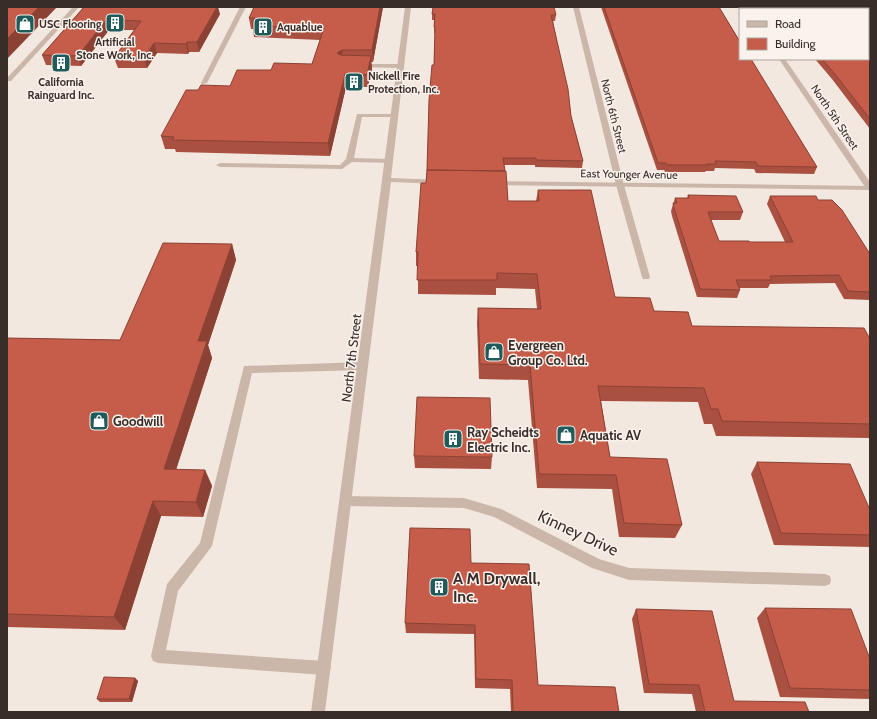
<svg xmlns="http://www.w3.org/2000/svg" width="877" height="719" viewBox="0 0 877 719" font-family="Cabin,sans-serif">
  <rect width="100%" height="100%" fill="#f3e8df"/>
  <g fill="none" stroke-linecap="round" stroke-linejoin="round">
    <path fill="#cbb7aa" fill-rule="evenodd" d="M358 64H400L403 66 400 68 356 67V65Z
      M357 114H397V116L395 117H362L354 158 389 159 393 161 392 163 352 162 342 169 220 167 216 165 220 163 340 165 346 159Z
      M363 362 368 366 363 370 252 373 212 546 178 591 166 650 324 661 329 663 331 668 329 673 324 675 158 663 153 661 151 656 167 584 200 543 244 366Z"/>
    <path fill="#cbb7aa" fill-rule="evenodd" d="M73 7H79L11 81H7V78Z
      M240 7H246L207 83 202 84 201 83Z
      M573 7H579L624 185 650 277 649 279H643L642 277 616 185Z
      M743 7H749L751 9H745Z
      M779 59H785L870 182V190H867Z
      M345 496 464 498 501 509 599 559 629 568 825 574 830 576 831 580 830 584 825 586 629 580 592 568 494 517 464 508 345 506 341 505 339 501 341 497Z"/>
    <path fill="#cbb7aa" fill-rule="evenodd" d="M405 7H411L391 178 440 180 444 182 440 184 391 182 325 712H311Z
      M491 181 870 186V190L494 185 490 183Z"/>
  </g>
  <path fill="#aa5040" d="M84 7 220 14 199 52H189L188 54 157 53 147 68H118L114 58 134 30H109L81 66 46 65 42 55Z
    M254 7H383L373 62H371L372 69 368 87H346L330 156 176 152 175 149H165L161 136 198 90 230 86 271 70 312 64 320 40 254 37 253 29H251L249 18Z
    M601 7H719L817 167 814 174 756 173 754 169 715 168 714 171H706L705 172H665L664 170H657Z
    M784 7H870V129L832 79 815 59H868V9H786Z
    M432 14 556 15 555 21H553L571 116 583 161 582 168 535 167V165H504L508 201H536L538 190 615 297 654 311 692 326 870 339V438L716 436 712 424H704L698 402 601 401 610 457 682 525 675 538 619 537 612 489 537 488 528 380 479 379 477 323 478 308 537 309 535 289 496 288V295L418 294V266H416V252L426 183 434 65 435 33H434V20H432Z
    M688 195 743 212 740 220H711L719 241 750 242H785L767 204 770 196 818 200 870 254V300L844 299 835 283 770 284 768 288H739L740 290 737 298 697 297 672 216 671 211 675 198H687Z
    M232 244 236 260 208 345 212 358 176 470H205L212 486 203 517 161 516 125 630 7 627V338L120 340Z
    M414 456 492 457 491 469 415 468Z
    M757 462 870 510V547L774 545 751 474Z
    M471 563 538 685 619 712H511L510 689 475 688 474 634 406 633 405 623Z
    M765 608 870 659V699L780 697 757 618Z
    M636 609 734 701 809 712H696L692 694 644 693 632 619Z
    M135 678 138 681 132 702H100L97 699Z"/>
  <path fill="#8b4134" d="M39 7H57L7 59V39Z
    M212 7H218L220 14 199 52 197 42Z
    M380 7H383L373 62 372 50Z
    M106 20 109 30 81 66 78 56Z
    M187 42 189 52 188 54 186 44Z
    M154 43 157 53 147 68 144 58Z
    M342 50 343 62 337 53Z
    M371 56 372 69 368 87 367 75Z
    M345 74 346 87 330 156 328 143Z
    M232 244 236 260 208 345 212 358 171 485 164 469 198 341Z
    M205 470 212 486 203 517 196 502Z
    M153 501 161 516 125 630 114 617Z
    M135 678 138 681 132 702 129 699Z"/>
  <path fill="#c65d4a" stroke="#8b4134" d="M7 7H39L7 39Z
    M84 7H217L197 42H187L186 44 154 43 144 58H114L141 21 106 20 78 56 42 55Z
    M254 7H380L372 50H342L337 53 340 55 371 56 367 75 345 74 328 143 172 140 174 137 161 136 186 90H198L201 85 230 86 237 70H271L274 63 312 64 324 28 252 26 255 18H249Z
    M433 7H554L556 15H551L568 89 571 116 583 161 536 160V158H503L505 171 427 170 429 100 432 65H434L435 27H434L435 14H432Z
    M604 7H719L740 42V59H751L817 167 758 166 756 162 715 161 716 164H707L708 165H667L666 163H658Z
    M790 7H870V119L834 73 822 59H868V9H791Z
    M427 170 506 171 508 201H539L538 190H591L615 297 650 298 654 311 688 312 692 326 864 328 870 339V424L722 421 718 409H711L704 388 598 386 610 457 667 459 682 525 624 523 616 475 539 474 530 365 480 364 478 308 541 309 537 274 497 273V280H417L418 252H416L421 183H426Z
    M688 195 736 196 743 212H708L719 241H749L750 242H793L770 196H816L818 200H832L842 210 870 254V292L848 291 839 275 770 276 772 280H736L740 290 700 289 674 208 673 203H677L675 198H689Z
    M163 243 232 244 198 341H207L164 469 205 470 196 502 153 501 114 617 7 614V338L120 340Z
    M417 397 490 398 492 457 414 456Z
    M757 462 850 464 870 510V535L781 533Z
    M410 528 470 529 471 563 529 564 538 685 615 687 619 712H513L512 680 476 679 475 625 405 623Z
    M765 608 851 609 870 659V690L790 688Z
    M636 609 712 611 734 701 805 702 809 712H705L699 685 649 684Z
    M104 677 135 678 129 699H97Z"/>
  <defs>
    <g id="building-square" transform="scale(1)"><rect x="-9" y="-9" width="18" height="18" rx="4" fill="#1f5b5a" stroke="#faf2ec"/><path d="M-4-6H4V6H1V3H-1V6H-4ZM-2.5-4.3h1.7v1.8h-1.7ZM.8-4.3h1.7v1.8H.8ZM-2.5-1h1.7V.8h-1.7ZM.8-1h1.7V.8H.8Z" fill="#fff"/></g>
    <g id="shop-square" transform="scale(1)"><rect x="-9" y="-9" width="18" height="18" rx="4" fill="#1f5b5a" stroke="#faf2ec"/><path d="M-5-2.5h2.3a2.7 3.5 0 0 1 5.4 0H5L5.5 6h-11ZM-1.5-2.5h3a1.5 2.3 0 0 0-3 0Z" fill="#fff"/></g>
  </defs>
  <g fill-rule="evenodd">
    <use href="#building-square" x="115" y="23"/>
    <use href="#shop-square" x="25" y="24"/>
    <use href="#building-square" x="263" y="27"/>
    <use href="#building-square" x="61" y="63"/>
    <use href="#building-square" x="354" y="82"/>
    <use href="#shop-square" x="494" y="352"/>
    <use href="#shop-square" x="99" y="421"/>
    <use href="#shop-square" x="566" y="435"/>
    <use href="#building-square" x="453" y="439"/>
    <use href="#building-square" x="439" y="587"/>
  </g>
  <g text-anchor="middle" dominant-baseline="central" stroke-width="3" stroke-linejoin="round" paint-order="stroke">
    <g font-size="11" font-weight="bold" fill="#392d2a" stroke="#faf2ec" text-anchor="start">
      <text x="39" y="24">USC Flooring</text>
      <text x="277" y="27">Aquablue</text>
      <text x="115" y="42" text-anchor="middle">Artificial<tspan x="115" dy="13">Stone Work, Inc.</tspan></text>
      <text x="368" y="76">Nickell Fire<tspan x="368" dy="13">Protection, Inc.</tspan></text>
      <text x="61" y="82" text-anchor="middle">California<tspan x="61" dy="13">Rainguard Inc.</tspan></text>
    </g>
    <g font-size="11" fill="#392d2a" stroke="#faf2ec">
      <text transform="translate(614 116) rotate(76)">North 6th Street</text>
      <text transform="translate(835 117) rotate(56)">North 5th Street</text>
      <text transform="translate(629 174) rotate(1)">East Younger Avenue</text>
    </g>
    <g font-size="13" font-weight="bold" fill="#392d2a" stroke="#faf2ec" text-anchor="start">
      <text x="508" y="345">Evergreen<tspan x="508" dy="15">Group Co. Ltd.</tspan></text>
      <text x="113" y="421">Goodwill</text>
      <text x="467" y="432">Ray Scheidts<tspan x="467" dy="15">Electric Inc.</tspan></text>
      <text x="580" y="435">Aquatic AV</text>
    </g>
    <g font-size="13" fill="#392d2a" stroke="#faf2ec">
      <text transform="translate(351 358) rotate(-83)">North 7th Street</text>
    </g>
    <g font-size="16" fill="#392d2a" stroke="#faf2ec">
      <text transform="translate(578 533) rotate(25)">Kinney Drive</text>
    </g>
    <g font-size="16" font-weight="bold" fill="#392d2a" stroke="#faf2ec" text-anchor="start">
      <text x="453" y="578">A M Drywall,<tspan x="453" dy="18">Inc.</tspan></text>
    </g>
  </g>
  <rect width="877" height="719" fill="none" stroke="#392d2a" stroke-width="16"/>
  <rect x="739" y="8" width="130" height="52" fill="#faf2ec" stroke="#ada39e"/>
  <rect x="747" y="21" width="20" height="6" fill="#cbb7aa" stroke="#ada39e"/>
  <text x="775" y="28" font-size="12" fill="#392d2a">Road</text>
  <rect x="747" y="38" width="20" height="12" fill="#c65d4a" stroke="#ada39e"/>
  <text x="775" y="48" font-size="12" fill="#392d2a">Building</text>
</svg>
